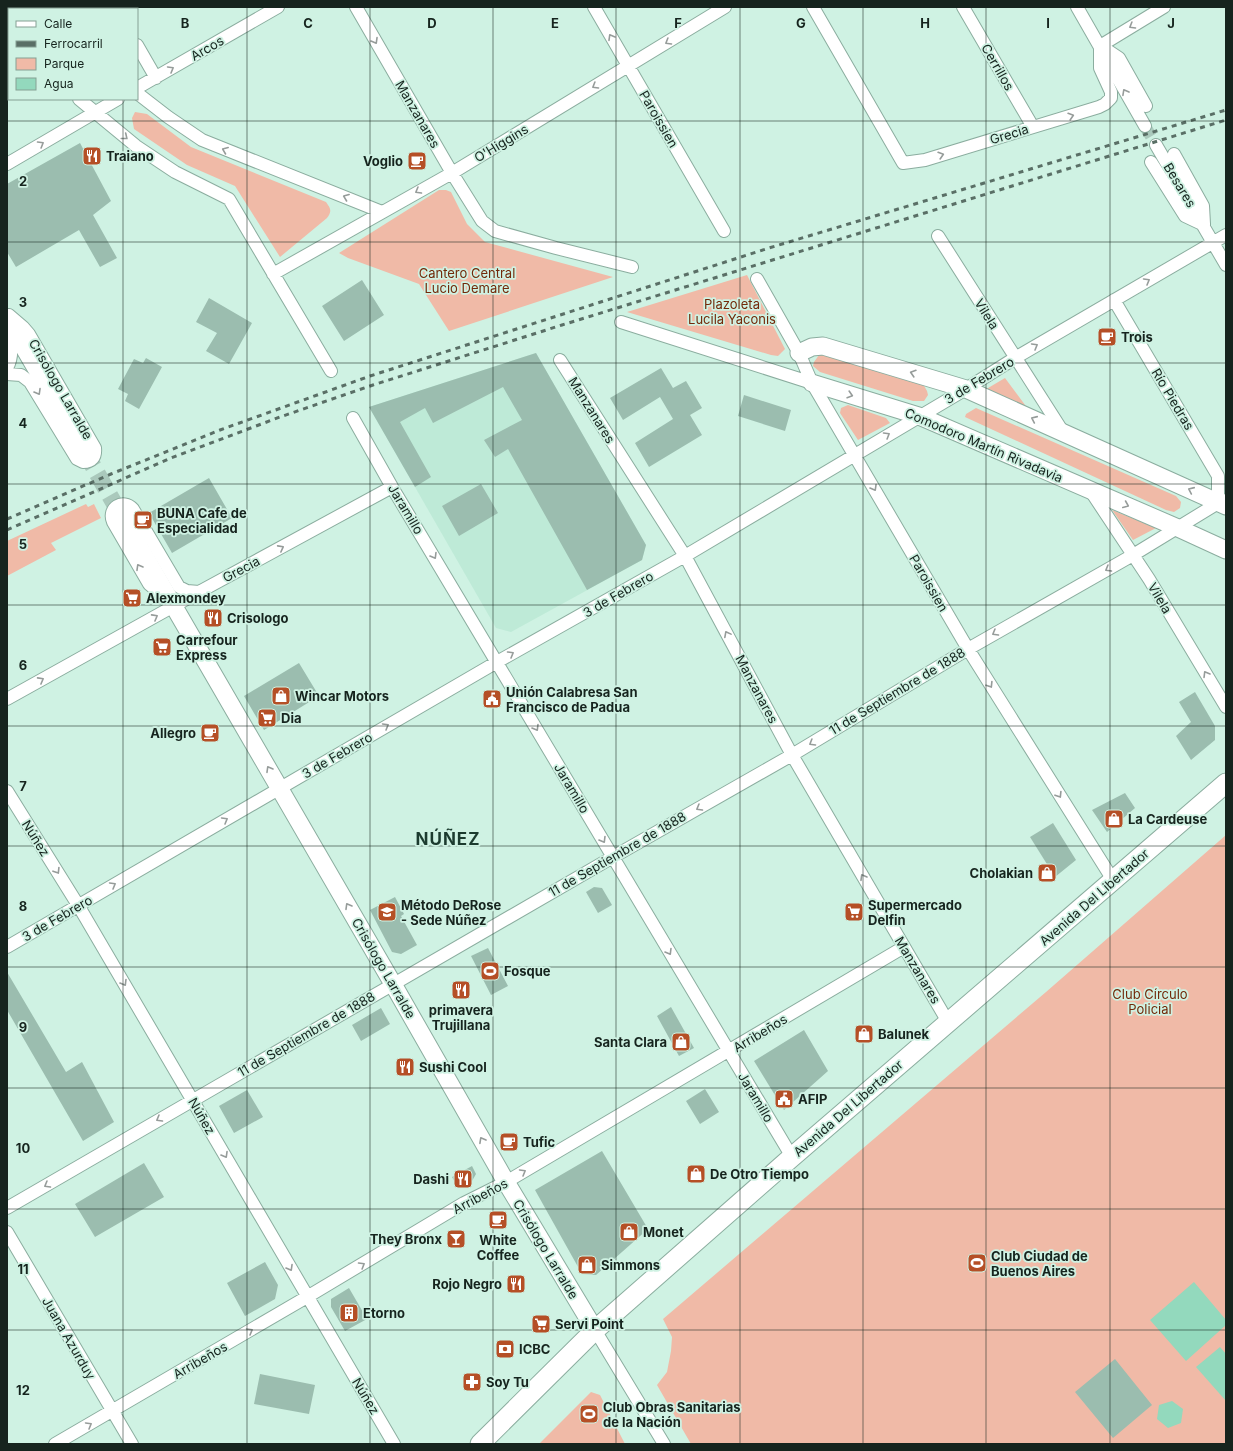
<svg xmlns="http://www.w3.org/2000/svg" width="1233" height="1451" viewBox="0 0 1233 1451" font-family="Inter,sans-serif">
  <rect width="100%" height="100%" fill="#cff2e3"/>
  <path fill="#beead7" d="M536 353 646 545 642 560 511 632 496 628 369 407Z"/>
  <path fill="#f0baa7" d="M135 112 147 114 191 147 326 202C331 209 332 211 327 218L280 257 235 186 187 165 134 129 132 118Z
    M439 190H446L451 192 467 224 485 242 613 277 449 331 419 284 348 258 339 253Z
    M747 275 785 349 778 356 771 355 627 312Z
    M819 355H826L923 384 927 391 928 395 924 401H913L820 372 813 366 814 362Z
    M1005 378 1028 409 983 391Z
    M848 405 886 418 890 423 858 440 840 413 841 408Z
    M976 408 1176 496 1181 502 1180 508 1174 512 1166 510 965 417 966 414Z
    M86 504 88 507 94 504 101 518 51 543 56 550 7 576V541Z
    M1112 510 1156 528 1133 540Z
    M1226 835V1444H691L657 1385 667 1372 671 1351 672 1337 663 1319 1046 992Z
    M591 1392 600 1395 625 1444H539Z"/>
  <path fill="#93d9bd" d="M1194 1282 1226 1320V1325L1186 1361 1150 1320Z
    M1220 1347 1226 1354V1401L1196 1367Z
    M1172 1401 1183 1409 1181 1423 1168 1428 1157 1419 1159 1405Z"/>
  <path fill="#9bbdaf" d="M80 143 111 201 93 215 117 258 100 267 79 230 16 267 7 252V184Z
    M362 280 384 315 344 341 322 306Z
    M209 298 252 323 229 364 206 351 217 333 196 322Z
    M536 353 646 545 642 560 587 590 508 449 495 457 484 440 522 420 503 387 433 423 425 408 400 422 431 477 415 487 369 407Z
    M146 358 162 367 139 409 125 401 128 394 118 389 134 359 143 363Z
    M661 368 673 388 686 381 702 408 690 415 702 435 649 467 635 443 673 419 660 397 623 420 610 398Z
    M744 395 791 410 785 431 738 416Z
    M209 478 232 518 172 553 149 513Z
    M481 484 498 513 459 536 442 506Z
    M299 663 319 696 264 730 244 696Z
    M1195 692 1215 726V740L1191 760 1176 736 1191 722 1179 702Z
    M1125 793 1135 808 1107 832 1092 810Z
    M1053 823 1076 860 1055 877 1030 837Z
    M594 887 602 888 612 905 598 913 586 892Z
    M395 897 404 914 401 916 417 945 401 954 392 952 370 910Z
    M488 948 508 986 491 995 471 956Z
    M7 972 66 1072 82 1062 114 1122 83 1141 7 1010Z
    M671 1007 694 1048 679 1056 657 1016Z
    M381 1008 390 1024 361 1041 352 1025Z
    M804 1030 828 1071 784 1110 754 1061Z
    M705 1089 719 1112 700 1124 686 1101Z
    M247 1090 263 1117 234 1133 219 1106Z
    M602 1151 648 1229 596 1275 582 1274 535 1190Z
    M144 1163 164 1197 95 1237 75 1204Z
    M472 1166 476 1174 472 1181 458 1188 452 1177Z
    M265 1262 278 1285 275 1299 245 1316 227 1283Z
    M349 1288 367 1319 345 1331 331 1307V1299Z
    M1115 1359 1152 1405 1113 1438 1075 1392Z
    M260 1374 315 1385 309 1414 254 1404Z"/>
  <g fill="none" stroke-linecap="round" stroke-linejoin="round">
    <path stroke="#aac9bc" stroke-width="12" stroke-dasharray="12 6" stroke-linecap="butt" d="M1145 126 1156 145"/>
    <path stroke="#aac9bc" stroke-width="17" stroke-dasharray="17 8" stroke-linecap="butt" d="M85 452 118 510"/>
    <g stroke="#8bad9f" stroke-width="14">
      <path id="street" d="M35 7 37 9
        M115 7 116 9
        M356 7 452 173 482 221 495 231 556 248 632 267
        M594 7 724 231
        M813 7 903 163 925 160 1099 107 1105 104 1111 98V92L1100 68V46
        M963 7 1033 127
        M1077 7 1145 126
        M7 36 9 38
        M137 45 156 78
        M1100 46 1164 7
        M1101 46 1119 58 1146 106
        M137 88 278 7
        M137 93 168 117 202 140 382 212
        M79 99 136 146 175 172 229 199 331 371
        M1156 145 1226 265
        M1174 154 1203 206 1204 224
        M1151 162 1185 216 1204 225
        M7 164 118 99
        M938 236 1063 432
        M273 274 452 173 725 7
        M757 279 799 353 812 383 968 649 1113 880
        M1114 300 1218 476V503
        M621 322 812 383
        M7 329C11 343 14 355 7 368
        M560 360 685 556 792 755 948 1022
        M7 374 21 375 30 382 77 459 83 462C92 462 96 457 95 448L29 334 23 327 9 315
        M353 418 392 487 792 1157
        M1090 490 1149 579 1226 707
        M166 598 149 584 113 522C107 508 123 498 133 509L179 587 187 591 199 592
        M7 699 199 592 392 487
        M7 791 78 905 394 1444
        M7 947 497 662 685 556 966 389 1015 358 1226 235
        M7 1208 613 857 792 755 968 649 1133 555 1223 500
        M7 1232 132 1444
        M595 1330 664 1444
        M55 1444 307 1297 464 1203 506 1182 904 947"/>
    </g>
    <g stroke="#8bad9f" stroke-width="19">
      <path id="secondary" d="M7 319 85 452
        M799 353 812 347 823 346 966 389 1226 506
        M812 383 919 416 1178 528 1226 550
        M118 510 393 984 506 1182 595 1330"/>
    </g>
    <g stroke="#8bad9f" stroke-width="21">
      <path id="primary" d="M480 1444 595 1330 792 1157 1226 783"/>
    </g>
    <use href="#street" stroke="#fff" stroke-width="12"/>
    <use href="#secondary" stroke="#fff" stroke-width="17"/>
    <use href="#primary" stroke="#fff" stroke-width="19"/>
    <path stroke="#5a6f66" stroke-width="3" stroke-dasharray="5 5" stroke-linecap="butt" d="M7 519 111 474 220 430 370 376 769 248 1226 110
      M7 530 171 458 280 417 373 385 562 325 1226 120"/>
  </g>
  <defs><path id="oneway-chevron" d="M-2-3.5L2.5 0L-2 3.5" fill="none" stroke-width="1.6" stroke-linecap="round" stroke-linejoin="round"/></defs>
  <g stroke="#969c9a">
    <use href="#oneway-chevron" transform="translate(1132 26) rotate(149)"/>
    <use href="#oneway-chevron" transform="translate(611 37) rotate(-120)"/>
    <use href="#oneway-chevron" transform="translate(375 41) rotate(60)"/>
    <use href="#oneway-chevron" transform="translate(668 42) rotate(149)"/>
    <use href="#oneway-chevron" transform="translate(171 69) rotate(-30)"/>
    <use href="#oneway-chevron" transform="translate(595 86) rotate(149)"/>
    <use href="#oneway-chevron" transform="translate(1125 92) rotate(-119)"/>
    <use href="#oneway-chevron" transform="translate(1071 116) rotate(-17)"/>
    <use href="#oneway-chevron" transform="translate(125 137) rotate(39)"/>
    <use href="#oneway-chevron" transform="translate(41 144) rotate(-31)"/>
    <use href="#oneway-chevron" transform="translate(225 150) rotate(-158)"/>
    <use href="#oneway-chevron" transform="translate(941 155) rotate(-17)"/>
    <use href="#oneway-chevron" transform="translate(418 191) rotate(150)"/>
    <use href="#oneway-chevron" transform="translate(346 197) rotate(-159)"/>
    <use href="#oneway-chevron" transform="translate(1147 281) rotate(-30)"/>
    <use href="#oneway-chevron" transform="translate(1035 346) rotate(-30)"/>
    <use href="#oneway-chevron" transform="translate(913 373) rotate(-163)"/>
    <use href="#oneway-chevron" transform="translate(38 392) rotate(60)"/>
    <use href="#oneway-chevron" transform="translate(850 395) rotate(17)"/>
    <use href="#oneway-chevron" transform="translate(1034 419) rotate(-156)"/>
    <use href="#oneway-chevron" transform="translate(887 435) rotate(-31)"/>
    <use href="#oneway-chevron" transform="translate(874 488) rotate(60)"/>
    <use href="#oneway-chevron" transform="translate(1191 490) rotate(-156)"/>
    <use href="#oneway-chevron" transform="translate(1126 505) rotate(23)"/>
    <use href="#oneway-chevron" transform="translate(281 548) rotate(-28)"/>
    <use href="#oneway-chevron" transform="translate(434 556) rotate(59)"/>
    <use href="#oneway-chevron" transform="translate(139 567) rotate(-120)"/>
    <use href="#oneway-chevron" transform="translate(1108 569) rotate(150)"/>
    <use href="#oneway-chevron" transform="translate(155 617) rotate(-29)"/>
    <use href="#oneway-chevron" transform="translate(995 633) rotate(150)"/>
    <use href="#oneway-chevron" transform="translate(727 634) rotate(-118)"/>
    <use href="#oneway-chevron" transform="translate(511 654) rotate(-30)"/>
    <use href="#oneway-chevron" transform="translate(1206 674) rotate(-121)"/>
    <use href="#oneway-chevron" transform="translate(41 680) rotate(-29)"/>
    <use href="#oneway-chevron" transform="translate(990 685) rotate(58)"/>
    <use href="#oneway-chevron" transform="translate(386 726) rotate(-30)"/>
    <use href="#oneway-chevron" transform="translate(536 728) rotate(59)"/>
    <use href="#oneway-chevron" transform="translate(812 743) rotate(149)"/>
    <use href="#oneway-chevron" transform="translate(269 769) rotate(-120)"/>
    <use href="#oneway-chevron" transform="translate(1059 795) rotate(58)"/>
    <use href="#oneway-chevron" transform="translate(699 808) rotate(150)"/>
    <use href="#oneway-chevron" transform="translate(225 820) rotate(-30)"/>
    <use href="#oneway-chevron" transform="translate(603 840) rotate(59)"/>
    <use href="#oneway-chevron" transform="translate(57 871) rotate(58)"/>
    <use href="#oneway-chevron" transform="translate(863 877) rotate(-120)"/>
    <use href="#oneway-chevron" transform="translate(113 885) rotate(-30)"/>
    <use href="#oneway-chevron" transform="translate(348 906) rotate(-120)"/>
    <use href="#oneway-chevron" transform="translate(669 952) rotate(59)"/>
    <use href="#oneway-chevron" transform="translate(124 983) rotate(59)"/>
    <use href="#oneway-chevron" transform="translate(159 1119) rotate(150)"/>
    <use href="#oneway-chevron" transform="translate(482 1140) rotate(-119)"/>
    <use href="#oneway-chevron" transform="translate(225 1155) rotate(60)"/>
    <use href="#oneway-chevron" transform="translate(523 1172) rotate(-30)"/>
    <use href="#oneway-chevron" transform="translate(47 1185) rotate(150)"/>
    <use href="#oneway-chevron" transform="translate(362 1265) rotate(-31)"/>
    <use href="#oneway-chevron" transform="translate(290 1268) rotate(60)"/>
    <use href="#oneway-chevron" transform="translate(250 1331) rotate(-30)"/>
    <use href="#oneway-chevron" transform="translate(89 1425) rotate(-30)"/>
  </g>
  <path fill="none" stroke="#16241e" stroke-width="1" stroke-opacity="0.55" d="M123 7V9M247 7V1444M370 7V1444M493 7V1444M616 7V1444M740 7V1444M863 7V1444M986 7V1444M1110 7V1444M123 99V1444M7 121H1226M7 242H1226M7 363H1226M7 484H1226M7 605H1226M7 726H1226M7 846H1226M7 967H1226M7 1088H1226M7 1209H1226M7 1330H1226"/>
  <defs>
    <g id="restaurant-square" transform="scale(1)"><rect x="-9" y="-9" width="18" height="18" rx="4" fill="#b54f26" stroke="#cff2e3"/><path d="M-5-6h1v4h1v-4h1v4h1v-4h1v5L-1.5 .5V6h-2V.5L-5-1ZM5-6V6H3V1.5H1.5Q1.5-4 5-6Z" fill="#fff"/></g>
    <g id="cafe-square" transform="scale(1)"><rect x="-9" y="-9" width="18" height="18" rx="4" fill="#b54f26" stroke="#cff2e3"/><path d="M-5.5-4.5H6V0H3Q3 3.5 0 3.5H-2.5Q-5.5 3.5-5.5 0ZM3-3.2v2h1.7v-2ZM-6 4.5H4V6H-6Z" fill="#fff"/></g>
    <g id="supermarket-square" transform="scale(1)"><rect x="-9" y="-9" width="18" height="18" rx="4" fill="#b54f26" stroke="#cff2e3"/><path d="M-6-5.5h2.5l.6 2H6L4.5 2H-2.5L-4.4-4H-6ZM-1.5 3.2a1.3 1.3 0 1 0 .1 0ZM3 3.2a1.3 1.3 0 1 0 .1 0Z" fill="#fff"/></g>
    <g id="shop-square" transform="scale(1)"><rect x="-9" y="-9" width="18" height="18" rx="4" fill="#b54f26" stroke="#cff2e3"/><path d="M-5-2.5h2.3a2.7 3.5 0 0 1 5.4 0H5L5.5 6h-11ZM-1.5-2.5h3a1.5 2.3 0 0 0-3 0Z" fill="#fff"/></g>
    <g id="civic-square" transform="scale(1)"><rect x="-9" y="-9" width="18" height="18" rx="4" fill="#b54f26" stroke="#cff2e3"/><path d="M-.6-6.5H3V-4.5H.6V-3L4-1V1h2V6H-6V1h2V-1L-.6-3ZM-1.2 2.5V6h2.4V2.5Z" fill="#fff"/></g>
    <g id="university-square" transform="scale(1)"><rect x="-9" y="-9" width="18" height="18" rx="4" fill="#b54f26" stroke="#cff2e3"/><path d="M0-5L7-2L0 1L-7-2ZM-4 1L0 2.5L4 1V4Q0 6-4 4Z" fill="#fff"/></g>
    <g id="stadium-square" transform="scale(1)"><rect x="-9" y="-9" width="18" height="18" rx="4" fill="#b54f26" stroke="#cff2e3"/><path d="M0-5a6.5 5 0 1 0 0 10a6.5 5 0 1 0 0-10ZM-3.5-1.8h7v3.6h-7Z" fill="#fff"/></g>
    <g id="bar-square" transform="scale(1)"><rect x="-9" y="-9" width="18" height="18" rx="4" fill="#b54f26" stroke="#cff2e3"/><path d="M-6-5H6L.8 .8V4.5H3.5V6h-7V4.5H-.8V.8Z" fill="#fff"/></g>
    <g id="building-square" transform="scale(1)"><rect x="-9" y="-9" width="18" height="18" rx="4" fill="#b54f26" stroke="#cff2e3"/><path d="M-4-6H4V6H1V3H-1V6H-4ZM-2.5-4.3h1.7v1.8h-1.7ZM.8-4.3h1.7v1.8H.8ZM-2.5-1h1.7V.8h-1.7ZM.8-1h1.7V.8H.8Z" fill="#fff"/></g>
    <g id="bank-square" transform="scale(1)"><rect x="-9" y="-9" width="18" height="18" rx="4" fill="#b54f26" stroke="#cff2e3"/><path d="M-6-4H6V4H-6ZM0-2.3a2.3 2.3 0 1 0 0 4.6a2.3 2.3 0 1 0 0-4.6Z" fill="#fff"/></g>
    <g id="pharmacy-square" transform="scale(1)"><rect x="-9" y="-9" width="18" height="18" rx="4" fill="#b54f26" stroke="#cff2e3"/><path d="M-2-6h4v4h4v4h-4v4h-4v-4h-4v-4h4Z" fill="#fff"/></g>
  </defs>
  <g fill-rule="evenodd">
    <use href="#restaurant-square" x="92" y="156"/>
    <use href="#cafe-square" x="417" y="161"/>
    <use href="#cafe-square" x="1107" y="337"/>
    <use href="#cafe-square" x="143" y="520"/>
    <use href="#supermarket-square" x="132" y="598"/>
    <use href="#restaurant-square" x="213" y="618"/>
    <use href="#supermarket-square" x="162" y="647"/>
    <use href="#shop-square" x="281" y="696"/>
    <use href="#civic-square" x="492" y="699"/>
    <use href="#supermarket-square" x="267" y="718"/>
    <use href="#cafe-square" x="210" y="733"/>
    <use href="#shop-square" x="1114" y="819"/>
    <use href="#shop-square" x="1047" y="873"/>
    <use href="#university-square" x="387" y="912"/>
    <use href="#supermarket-square" x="854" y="912"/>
    <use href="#stadium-square" x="490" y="971"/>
    <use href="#restaurant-square" x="461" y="990"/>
    <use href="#shop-square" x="864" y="1034"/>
    <use href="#shop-square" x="681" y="1042"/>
    <use href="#restaurant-square" x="405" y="1067"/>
    <use href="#civic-square" x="784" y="1099"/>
    <use href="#cafe-square" x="509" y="1142"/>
    <use href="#shop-square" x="696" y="1174"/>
    <use href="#restaurant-square" x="463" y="1179"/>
    <use href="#cafe-square" x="498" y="1220"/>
    <use href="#shop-square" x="629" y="1232"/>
    <use href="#bar-square" x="456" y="1239"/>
    <use href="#stadium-square" x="977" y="1263"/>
    <use href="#shop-square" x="587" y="1265"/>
    <use href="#restaurant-square" x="516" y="1284"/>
    <use href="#building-square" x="349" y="1313"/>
    <use href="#supermarket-square" x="541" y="1324"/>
    <use href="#bank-square" x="505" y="1349"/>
    <use href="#pharmacy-square" x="472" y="1382"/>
    <use href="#stadium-square" x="589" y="1414"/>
  </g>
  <g text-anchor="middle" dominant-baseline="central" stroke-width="3.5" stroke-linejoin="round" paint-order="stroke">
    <g font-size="13" fill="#16241e" stroke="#cff2e3">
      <text transform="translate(207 48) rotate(-30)">Arcos</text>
      <text transform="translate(998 67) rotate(60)">Cerrillos</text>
      <text transform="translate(418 114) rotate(60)">Manzanares</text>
      <text transform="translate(659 119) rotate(60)">Paroissien</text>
      <text transform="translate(1009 134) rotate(-17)">Grecia</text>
      <text transform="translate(501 143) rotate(-31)">O'Higgins</text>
      <text transform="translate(1180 185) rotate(59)">Besares</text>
      <text transform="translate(987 314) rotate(58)">Vilela</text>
      <text transform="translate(979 380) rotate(-31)">3 de Febrero</text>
      <text transform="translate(61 389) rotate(60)">Crisólogo Larralde</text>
      <text transform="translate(1173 399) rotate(59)">Río Piedras</text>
      <text transform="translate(592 410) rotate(58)">Manzanares</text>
      <text transform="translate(984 445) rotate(23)">Comodoro Martín Rivadavia</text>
      <text transform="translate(406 509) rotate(59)">Jaramillo</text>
      <text transform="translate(241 569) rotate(-28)">Grecia</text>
      <text transform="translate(929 583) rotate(60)">Paroissien</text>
      <text transform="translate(618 594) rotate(-30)">3 de Febrero</text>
      <text transform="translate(1160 598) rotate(59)">Vilela</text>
      <text transform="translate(757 689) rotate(62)">Manzanares</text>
      <text transform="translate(897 691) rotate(-31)">11 de Septiembre de 1888</text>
      <text transform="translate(337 755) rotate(-30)">3 de Febrero</text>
      <text transform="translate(572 788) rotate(59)">Jaramillo</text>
      <text transform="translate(36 838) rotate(58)">Núñez</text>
      <text transform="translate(617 854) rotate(-30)">11 de Septiembre de 1888</text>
      <text transform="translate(1094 897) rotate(-41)">Avenida Del Libertador</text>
      <text transform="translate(57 918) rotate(-30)">3 de Febrero</text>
      <text transform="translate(384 968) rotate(60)">Crisólogo Larralde</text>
      <text transform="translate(918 970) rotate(59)">Manzanares</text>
      <text transform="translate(760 1033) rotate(-31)">Arribeños</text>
      <text transform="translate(306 1034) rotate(-30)">11 de Septiembre de 1888</text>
      <text transform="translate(756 1097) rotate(59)">Jaramillo</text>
      <text transform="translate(848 1108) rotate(-41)">Avenida Del Libertador</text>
      <text transform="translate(202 1116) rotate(60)">Núñez</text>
      <text transform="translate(480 1196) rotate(-28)">Arribeños</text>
      <text transform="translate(546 1249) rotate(59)">Crisólogo Larralde</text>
      <text transform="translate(69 1338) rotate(60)">Juana Azurduy</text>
      <text transform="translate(200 1360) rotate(-30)">Arribeños</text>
      <text transform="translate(366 1396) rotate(59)">Núñez</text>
    </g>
    <g font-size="13" font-weight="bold" fill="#16241e" stroke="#cff2e3" text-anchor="start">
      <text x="106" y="156">Traiano</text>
      <text x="403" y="161" text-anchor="end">Voglio</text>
      <text x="1121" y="337">Trois</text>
      <text x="157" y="513">BUNA Cafe de<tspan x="157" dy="15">Especialidad</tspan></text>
      <text x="146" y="598">Alexmondey</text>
      <text x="227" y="618">Crisologo</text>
      <text x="176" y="640">Carrefour<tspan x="176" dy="15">Express</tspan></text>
      <text x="506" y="692">Unión Calabresa San<tspan x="506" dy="15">Francisco de Padua</tspan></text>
      <text x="295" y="696">Wincar Motors</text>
      <text x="281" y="718">Dia</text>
      <text x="196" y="733" text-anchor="end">Allegro</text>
      <text x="1128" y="819">La Cardeuse</text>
      <text x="1033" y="873" text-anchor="end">Cholakian</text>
      <text x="401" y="905">Método DeRose<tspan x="401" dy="15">- Sede Núñez</tspan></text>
      <text x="868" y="905">Supermercado<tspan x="868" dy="15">Delfin</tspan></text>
      <text x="504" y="971">Fosque</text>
      <text x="461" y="1010" text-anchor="middle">primavera<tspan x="461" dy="15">Trujillana</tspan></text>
      <text x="878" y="1034">Balunek</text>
      <text x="667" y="1042" text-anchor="end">Santa Clara</text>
      <text x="419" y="1067">Sushi Cool</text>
      <text x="798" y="1099">AFIP</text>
      <text x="523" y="1142">Tufic</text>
      <text x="710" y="1174">De Otro Tiempo</text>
      <text x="449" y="1179" text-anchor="end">Dashi</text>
      <text x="643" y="1232">Monet</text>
      <text x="442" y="1239" text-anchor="end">They Bronx</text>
      <text x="498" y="1240" text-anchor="middle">White<tspan x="498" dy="15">Coffee</tspan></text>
      <text x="991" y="1256">Club Ciudad de<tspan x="991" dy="15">Buenos Aires</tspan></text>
      <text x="601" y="1265">Simmons</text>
      <text x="502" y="1284" text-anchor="end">Rojo Negro</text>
      <text x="363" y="1313">Etorno</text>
      <text x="555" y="1324">Servi Point</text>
      <text x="519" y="1349">ICBC</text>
      <text x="486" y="1382">Soy Tu</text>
      <text x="603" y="1407">Club Obras Sanitarias<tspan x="603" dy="15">de la Nación</tspan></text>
    </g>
    <g font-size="13" fill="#722909" stroke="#cff2e3">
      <text x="467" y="273">Cantero Central<tspan x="467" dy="15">Lucio Demare</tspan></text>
      <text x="732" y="304">Plazoleta<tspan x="732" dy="15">Lucila Yaconis</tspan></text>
      <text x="1150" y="994">Club Círculo<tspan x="1150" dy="15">Policial</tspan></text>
    </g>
    <g font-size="17" font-weight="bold" letter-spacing="1" fill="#1c3b2f" stroke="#cff2e3">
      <text x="448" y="839">NÚÑEZ</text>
    </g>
  </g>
  <g font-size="13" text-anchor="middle" font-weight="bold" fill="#16241e" stroke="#cff2e3" stroke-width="3.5" stroke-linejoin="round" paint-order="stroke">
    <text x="185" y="28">B</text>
    <text x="308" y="28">C</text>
    <text x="432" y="28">D</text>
    <text x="555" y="28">E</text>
    <text x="678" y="28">F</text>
    <text x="801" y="28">G</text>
    <text x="925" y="28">H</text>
    <text x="1048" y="28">I</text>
    <text x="1171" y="28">J</text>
    <text x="23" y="186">2</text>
    <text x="23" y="307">3</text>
    <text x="23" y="428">4</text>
    <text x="23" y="549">5</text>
    <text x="23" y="670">6</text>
    <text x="23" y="791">7</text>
    <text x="23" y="911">8</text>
    <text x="23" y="1032">9</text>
    <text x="23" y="1153">10</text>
    <text x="23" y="1274">11</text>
    <text x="23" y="1395">12</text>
  </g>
  <rect width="1233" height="1451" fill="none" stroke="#16241e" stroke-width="16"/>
  <rect x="8" y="8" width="130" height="92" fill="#cff2e3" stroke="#85a094"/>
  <rect x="16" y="21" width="20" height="6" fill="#ffffff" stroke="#85a094"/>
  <text x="44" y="28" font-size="12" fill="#16241e">Calle</text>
  <rect x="16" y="41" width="20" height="6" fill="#5a6f66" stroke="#85a094"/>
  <text x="44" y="48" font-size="12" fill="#16241e">Ferrocarril</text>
  <rect x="16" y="58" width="20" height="12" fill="#f0baa7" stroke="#85a094"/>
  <text x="44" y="68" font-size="12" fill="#16241e">Parque</text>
  <rect x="16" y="78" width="20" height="12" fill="#93d9bd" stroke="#85a094"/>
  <text x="44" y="88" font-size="12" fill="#16241e">Agua</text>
</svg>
